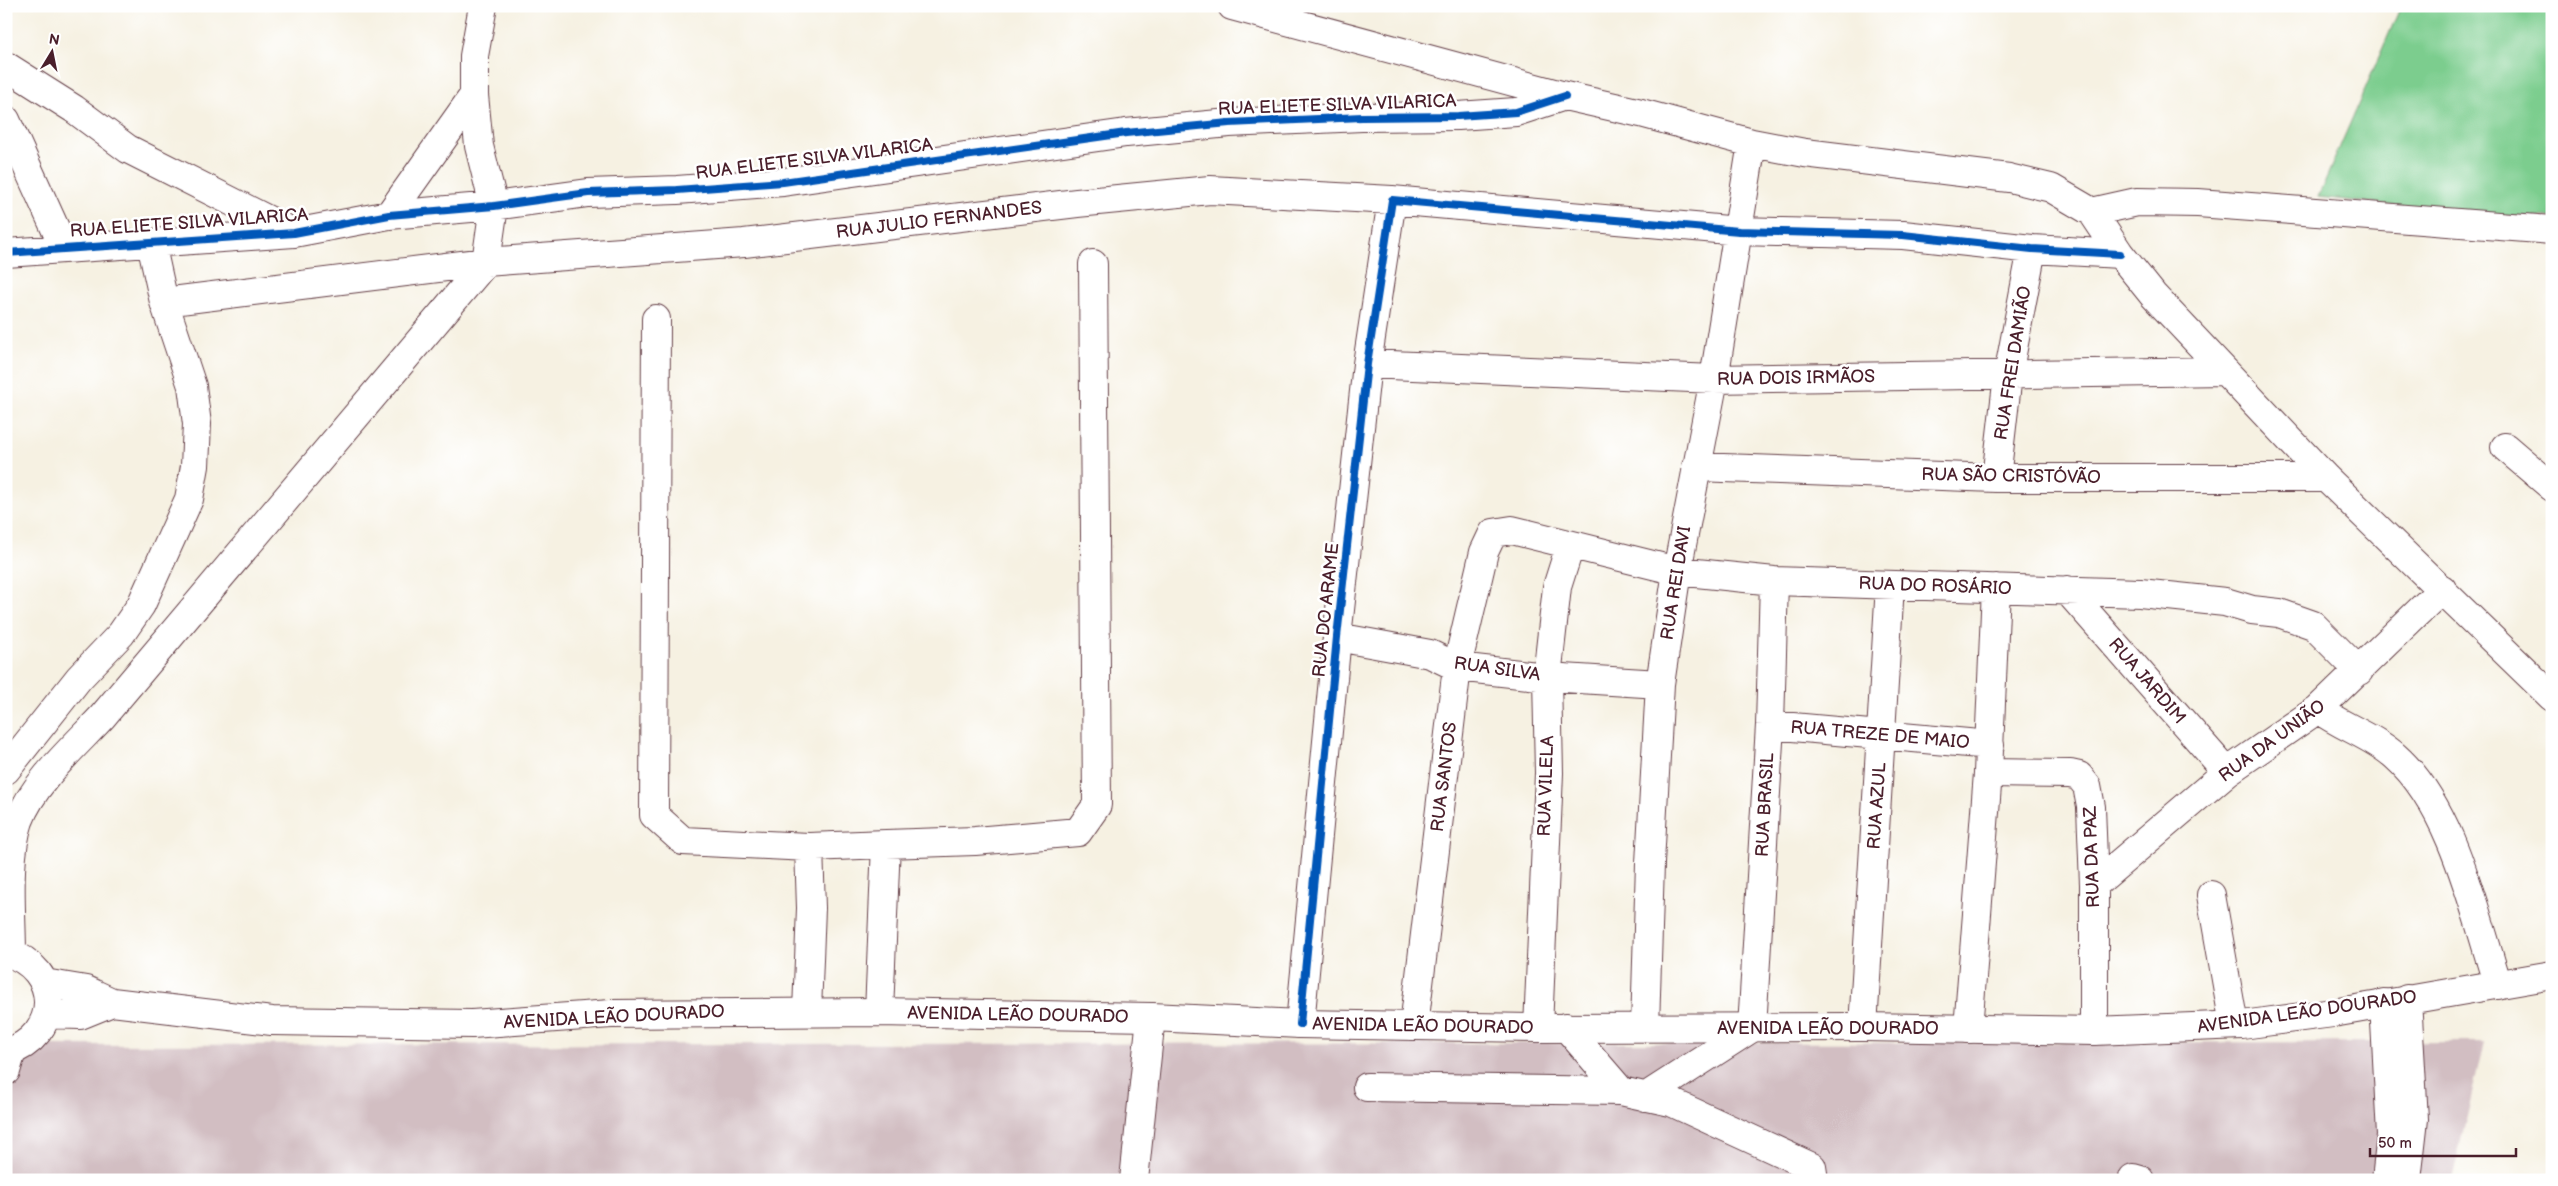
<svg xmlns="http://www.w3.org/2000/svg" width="2558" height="1186" viewBox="0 0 2558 1186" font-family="'Balsamiq Sans',sans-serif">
  <rect width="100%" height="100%" fill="#fff"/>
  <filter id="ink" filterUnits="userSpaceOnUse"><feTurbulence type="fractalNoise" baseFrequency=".02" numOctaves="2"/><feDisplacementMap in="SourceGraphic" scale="10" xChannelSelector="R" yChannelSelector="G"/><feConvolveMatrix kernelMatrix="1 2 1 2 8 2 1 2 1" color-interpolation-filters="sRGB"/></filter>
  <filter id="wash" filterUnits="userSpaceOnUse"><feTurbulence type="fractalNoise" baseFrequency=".0096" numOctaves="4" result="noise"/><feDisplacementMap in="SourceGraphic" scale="20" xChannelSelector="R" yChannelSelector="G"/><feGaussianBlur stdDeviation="1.12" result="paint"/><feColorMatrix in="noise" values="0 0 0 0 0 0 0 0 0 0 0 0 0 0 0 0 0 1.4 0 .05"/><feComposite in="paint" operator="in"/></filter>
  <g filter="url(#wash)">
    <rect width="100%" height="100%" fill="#f6f1e2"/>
    <path fill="#d2bec2" d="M2484 1042 2452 1180H6V1045Z"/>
    <path fill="#7bcd8e" stroke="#62765c" d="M2401 6H2552V218L2483 215 2318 197Z"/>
  </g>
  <g filter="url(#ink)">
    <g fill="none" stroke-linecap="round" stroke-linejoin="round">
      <g stroke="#643e46" stroke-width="30">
        <path id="minor" d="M1232 6 1565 96 1641 113 1752 143 1805 153 2009 178 2051 188 2092 212 2120 254 2153 295 2326 478 2552 697
          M6 66 74 109 128 149 294 233
          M6 120 64 248
          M2092 212 2137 202 2198 203 2552 230
          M389 215 474 95
          M6 253 294 233 389 215 494 206 588 193 677 190 783 182 1126 133 1229 123 1362 117 1458 116 1516 112 1565 96
          M164 302 486 262 744 243 1077 203 1210 190 1392 200 1739 231 1903 235 2032 249 2120 254
          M656 319 654 815 683 841 809 847 811 908 807 1011
          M1367 364 1714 379 2225 371
          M2505 447 2552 487
          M1696 467 1996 478H2326
          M1996 478 2008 375 2032 249
          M2067 590 2227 772
          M1337 637 1430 654 1457 667 1547 677 1660 684
          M2318 709C2342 727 2373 736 2395 756 2453 807 2475 914 2498 985
          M1770 725 1990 745
          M6 770 79 678 121 634 141 605 189 499 195 466 197 424 192 386 164 302 151 243
          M1988 773 2070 774 2079 776 2087 786 2091 807 2094 885V1031
          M809 847 886 844
          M2094 885 2227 772 2318 709 2442 589
          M2211 895 2234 1025
          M12 954C12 914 6 859 19 821 33 783 75 746 102 717L486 262 494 206 479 146 474 95V56L483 6
          M2384 1003 2391 1135 2386 1180
          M879 1012 886 844 975 841 1078 832 1097 805 1093 264
          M1300 1024 1337 637 1367 364 1392 200
          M1414 1026 1457 667 1484 552 1493 533 1512 530 1677 571 1774 581 2140 593 2225 602 2252 610 2279 613 2313 625 2359 671
          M1566 1027 1621 1091 1671 1102 1812 1167 1814 1180
          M1645 1027 1650 863 1660 684 1677 571 1714 379 1752 143
          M1863 1027 1890 585
          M1538 1028 1549 773 1547 677 1557 587 1570 546
          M1968 1029 1988 773 1996 588
          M6 1071 12 1051
          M1367 1087 1621 1091
          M1645 1097 1752 1028 1770 725 1774 581
          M2133 1178 2140 1180
          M1134 1180 1151 1017
          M2407 1180 2414 1119 2407 999"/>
      </g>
      <g stroke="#643e46" stroke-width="30">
        <path id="major" d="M6 952C62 969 62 1035 6 1053
          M44 983 86 990 112 1002 272 1021 472 1024 611 1014 879 1012 1151 1017 1300 1024 1538 1028 1863 1027 2094 1031 2242 1025 2333 1013 2552 975
          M47 1014 80 1015 112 1002"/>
      </g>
      <use href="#minor" stroke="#fff" stroke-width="28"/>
      <use href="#major" stroke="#fff" stroke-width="28"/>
      <g stroke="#fff" stroke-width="11">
        <path id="cycleway" d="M6 253 294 233 389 215 494 206 588 193 677 190 783 182 1126 133 1229 123 1362 117 1458 116 1516 112 1565 96
          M1300 1024 1337 637 1367 364 1392 200 1739 231 1903 235 2032 249 2120 254"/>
      </g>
      <use href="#cycleway" stroke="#0057b8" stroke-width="8"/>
    </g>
  </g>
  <g text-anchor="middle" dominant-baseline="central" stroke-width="5" stroke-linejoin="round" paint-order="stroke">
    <g font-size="18" fill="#4a1f2b" stroke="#fff">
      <text transform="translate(1337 105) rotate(-2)">RUA ELIETE SILVA VILARICA</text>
      <text transform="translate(814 159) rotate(-7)">RUA ELIETE SILVA VILARICA</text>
      <text transform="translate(939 220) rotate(-7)">RUA JULIO FERNANDES</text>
      <text transform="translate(189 223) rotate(-4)">RUA ELIETE SILVA VILARICA</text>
      <text transform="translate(2013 363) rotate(-81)">RUA FREI DAMIÃO</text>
      <text transform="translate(1796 378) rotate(-1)">RUA DOIS IRMÃOS</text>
      <text transform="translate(2011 476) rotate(1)">RUA SÃO CRISTÓVÃO</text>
      <text transform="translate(1676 583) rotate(-81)">RUA REI DAVI</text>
      <text transform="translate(1935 586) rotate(2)">RUA DO ROSÁRIO</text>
      <text transform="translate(1326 610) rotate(-84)">RUA DO ARAME</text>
      <text transform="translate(1497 669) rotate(8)">RUA SILVA</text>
      <text transform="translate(2147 681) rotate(49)">RUA JARDIM</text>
      <text transform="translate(1880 735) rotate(5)">RUA TREZE DE MAIO</text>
      <text transform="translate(2272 741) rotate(-36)">RUA DA UNIÃO</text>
      <text transform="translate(1444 777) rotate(-83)">RUA SANTOS</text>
      <text transform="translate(1546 786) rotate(-88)">RUA VILELA</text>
      <text transform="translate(1765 805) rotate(-87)">RUA BRASIL</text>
      <text transform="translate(1877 806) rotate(-86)">RUA AZUL</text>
      <text transform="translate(2092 857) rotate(-92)">RUA DA PAZ</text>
      <text transform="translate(2307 1012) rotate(-8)">AVENIDA LEÃO DOURADO</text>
      <text transform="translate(1018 1015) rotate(1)">AVENIDA LEÃO DOURADO</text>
      <text transform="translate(614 1017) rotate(-3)">AVENIDA LEÃO DOURADO</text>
      <text transform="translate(1423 1026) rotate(1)">AVENIDA LEÃO DOURADO</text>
      <text x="1828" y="1028">AVENIDA LEÃO DOURADO</text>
    </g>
  </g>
  <rect width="2558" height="1186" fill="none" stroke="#fff" stroke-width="25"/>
  <g transform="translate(52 52) rotate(10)" stroke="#ffffff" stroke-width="4" paint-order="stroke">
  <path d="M0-4L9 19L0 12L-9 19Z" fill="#4a1f2b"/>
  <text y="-8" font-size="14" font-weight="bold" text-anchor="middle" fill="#4a1f2b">N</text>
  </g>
  <path d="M2370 1148v8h146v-8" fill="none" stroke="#4a1f2b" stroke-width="2.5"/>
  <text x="2378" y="1148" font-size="15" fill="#4a1f2b" stroke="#ffffff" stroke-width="4" paint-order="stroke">50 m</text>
</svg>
